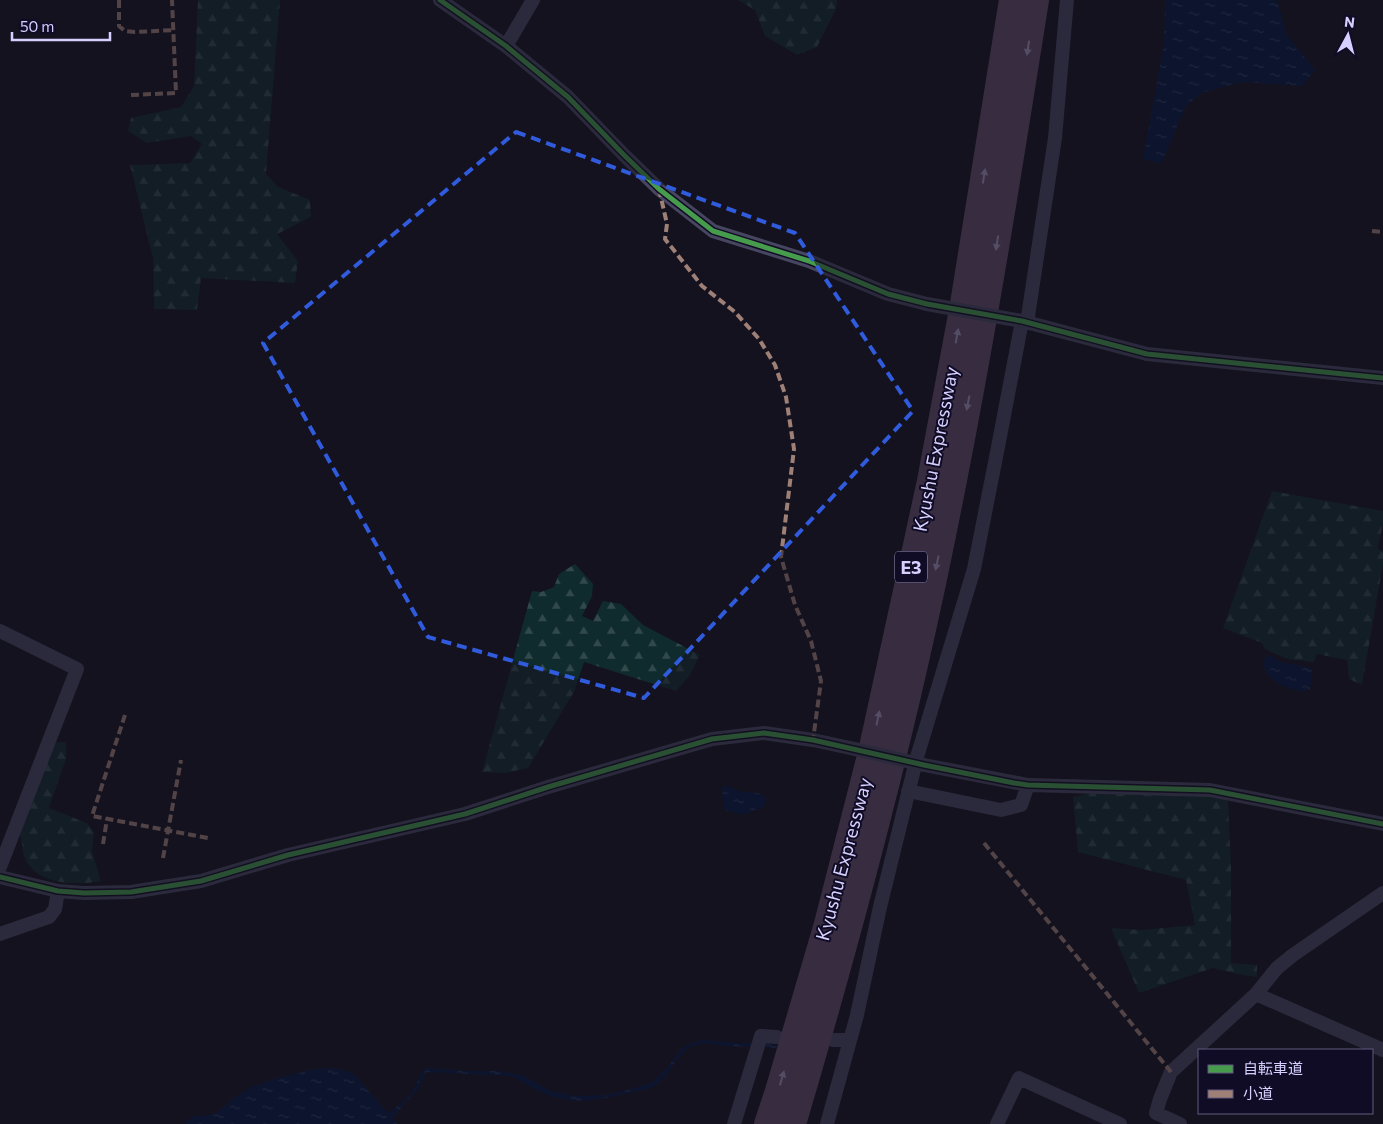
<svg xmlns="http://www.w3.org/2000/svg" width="1383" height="1124" viewBox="0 0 1383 1124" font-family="Commissioner,'Noto Sans JP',sans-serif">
  <defs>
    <pattern id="forest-firs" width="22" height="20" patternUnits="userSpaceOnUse" patternTransform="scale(1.25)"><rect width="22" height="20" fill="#102b2d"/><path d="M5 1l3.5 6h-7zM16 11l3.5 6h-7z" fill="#32494c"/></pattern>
    <pattern id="water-ripples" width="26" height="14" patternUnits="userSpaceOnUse" patternTransform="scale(1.25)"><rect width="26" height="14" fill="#061a41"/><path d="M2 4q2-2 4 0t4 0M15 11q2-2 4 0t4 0" fill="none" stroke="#2a3a5e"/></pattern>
  </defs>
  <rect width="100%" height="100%" fill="#14121f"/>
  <path fill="url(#forest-firs)" d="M198 0H280L266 174 278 187 310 200 311 217 277 234 298 261 295 283 201 278 197 310 154 309 153 259 130 165 190 163 202 144 191 136 147 143 128 131 131 118 181 107 194 86Z
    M738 0H837L836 9 817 47 797 55 765 36 755 10Z
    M1272 491 1383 511V523L1378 549 1383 551V564L1362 685 1349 679 1347 660 1317 654 1314 662 1287 659 1265 649 1262 643 1223 628Z
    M575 564 593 584 592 596 582 616 593 621 603 601 621 604 643 625 700 655 690 675 676 691 584 662 574 692 528 768 504 773 482 772 532 591 541 592 554 587 559 574Z
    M57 742H66V759L49 808 87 823 94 833 92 851 101 881C75 886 34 885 24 856 22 852 23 848 22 844 22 840 20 837 19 833L49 752Z
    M1107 790 1202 796 1228 800 1231 868V963L1257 965V977L1242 975 1213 968 1139 993 1111 928 1141 930 1195 925 1186 880 1078 852 1073 797Z"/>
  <path fill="url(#water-ripples)" d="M1165 0H1277L1287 35 1315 70 1302 86 1242 82 1202 93 1186 106 1161 164 1143 159 1164 43Z
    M1269 655 1281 662 1311 668 1312 671 1310 690C1297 695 1264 681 1264 665 1264 660 1264 658 1269 655Z
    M724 786H727L742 792 759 793 766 798 765 806 746 814H739L725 810 723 807 722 788Z
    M703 1040 742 1043H765L777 1045 776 1048C767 1048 758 1046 749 1046 744 1046 739 1047 734 1047 722 1046 704 1041 693 1046 675 1054 670 1078 653 1087 646 1090 636 1091 628 1093 595 1101 570 1106 539 1091 528 1086 520 1079 509 1076L427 1072 424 1076 420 1087 392 1118 398 1124H184L193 1116 211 1115 219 1111 235 1097 251 1087 277 1078 314 1069 329 1068 345 1070 355 1075 388 1113C397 1106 408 1099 414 1089 419 1081 419 1073 426 1068L466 1071H498L522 1075 551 1091 574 1096 605 1095 628 1090 653 1082 667 1068 681 1049 691 1043Z"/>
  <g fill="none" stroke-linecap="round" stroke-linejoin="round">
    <path stroke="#474660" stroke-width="14" d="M440 0 506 46 568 97 624 155 659 189 713 231 809 261 888 294 927 304
      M506 46 533 0
      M1027 323 1055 138 1067 0
      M0 631 77 669 0 867
      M924 765 1028 785 1210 790 1383 824
      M908 791 1001 810 1021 805 1028 785
      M0 877 58 891 84 893 131 892 201 881 288 855 465 814 548 787 712 739 764 733 813 740 855 749
      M0 934 49 917 55 909 58 891
      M1256 994 1383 1050
      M833 1040H850
      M734 1124 761 1036 777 1037
      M827 1124 857 1015 880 907 917 757 974 569 998 447 1022 321 1147 354 1383 378
      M997 1124 1019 1078 1120 1124
      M1180 1124 1156 1113 1160 1099 1171 1072 1256 994 1277 968 1293 955 1383 893"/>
    <path stroke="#654e69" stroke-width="26" d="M767 1124 778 1091 827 924 871 752 930 481 962 310 1012 0
      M793 1124C851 928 904 730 944 530 980 354 1008 177 1036 0"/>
    <path stroke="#474660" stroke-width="14" d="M927 304 1022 321
      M855 749 924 765"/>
    <path stroke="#9e8076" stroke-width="4" stroke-dasharray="8 4" stroke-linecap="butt" d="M119 0V26L125 31 135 32 174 30
      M131 95 176 93 172 0
      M659 189 667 224 665 239 702 286 735 312 759 339 775 365 786 397 794 449 781 557 795 605 811 641 821 681 813 740
      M1372 231 1383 232
      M125 715 92 816 208 838
      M984 843 1171 1072
      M103 844 107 819
      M163 858 181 760"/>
    <g stroke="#110c25" stroke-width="8">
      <path id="cycleway" d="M440 0 506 46 568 97 624 155 659 189 713 231 809 261 888 294 927 304 1022 321 1147 354 1383 378
        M0 877 58 891 84 893 131 892 201 881 288 855 465 814 548 787 712 739 764 733 813 740 924 765 1014 783 1028 785 1210 790 1383 824"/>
    </g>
    <use href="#cycleway" stroke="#469c4c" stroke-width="5"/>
  </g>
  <defs><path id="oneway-solid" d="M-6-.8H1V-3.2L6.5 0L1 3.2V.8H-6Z" transform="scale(1.25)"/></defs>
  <g fill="#a396bc">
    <use href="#oneway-solid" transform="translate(1028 48) rotate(99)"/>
    <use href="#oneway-solid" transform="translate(984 176) rotate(-81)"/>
    <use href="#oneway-solid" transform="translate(997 243) rotate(99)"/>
    <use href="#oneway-solid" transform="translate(957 336) rotate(-79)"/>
    <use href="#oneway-solid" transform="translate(968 403) rotate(101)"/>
    <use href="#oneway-solid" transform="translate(937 563) rotate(102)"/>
    <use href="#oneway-solid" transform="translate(878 718) rotate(-78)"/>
    <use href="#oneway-solid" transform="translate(782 1078) rotate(-74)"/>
  </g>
  <path d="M0 0H1383V1124H0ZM516 132 795 233 913 411 644 698 428 637 263 343Z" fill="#14121f" fill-opacity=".55" fill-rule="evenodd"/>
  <path fill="none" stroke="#305bdc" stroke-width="4" stroke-dasharray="10 6" stroke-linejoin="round" d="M516 132 795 233 913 411 644 698 428 637 263 343Z"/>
  <g text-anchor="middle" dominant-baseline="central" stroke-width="4" stroke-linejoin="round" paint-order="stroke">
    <rect fill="#110c25" stroke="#9b95be" stroke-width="1" x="895" y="551.5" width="32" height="31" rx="4"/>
    <g font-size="18" font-weight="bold" fill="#d6d0ff">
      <text x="911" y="567">E3</text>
    </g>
    <g font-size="19" fill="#d6d0ff" stroke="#110c25">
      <text transform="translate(935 449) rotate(-79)">Kyushu Expressway</text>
      <text transform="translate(843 859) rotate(-75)">Kyushu Expressway</text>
    </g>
  </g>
  <rect x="1198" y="1049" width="175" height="65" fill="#110c25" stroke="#605a7c"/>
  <rect x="1208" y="1065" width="25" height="8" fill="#469c4c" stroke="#605a7c"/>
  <text x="1243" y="1074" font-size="15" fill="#d6d0ff">自転車道</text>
  <rect x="1208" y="1090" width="25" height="8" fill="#9e8076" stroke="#605a7c"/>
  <text x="1243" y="1099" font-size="15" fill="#d6d0ff">小道</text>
  <g transform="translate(1348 35) rotate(7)" stroke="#110c25" stroke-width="4" paint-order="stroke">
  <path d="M0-4L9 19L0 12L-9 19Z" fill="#d6d0ff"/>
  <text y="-8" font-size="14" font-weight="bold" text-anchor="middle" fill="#d6d0ff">N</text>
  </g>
  <path d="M12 32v8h98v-8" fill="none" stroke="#d6d0ff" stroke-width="2.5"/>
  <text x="20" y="32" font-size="15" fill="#d6d0ff" stroke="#110c25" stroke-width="4" paint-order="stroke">50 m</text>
</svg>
